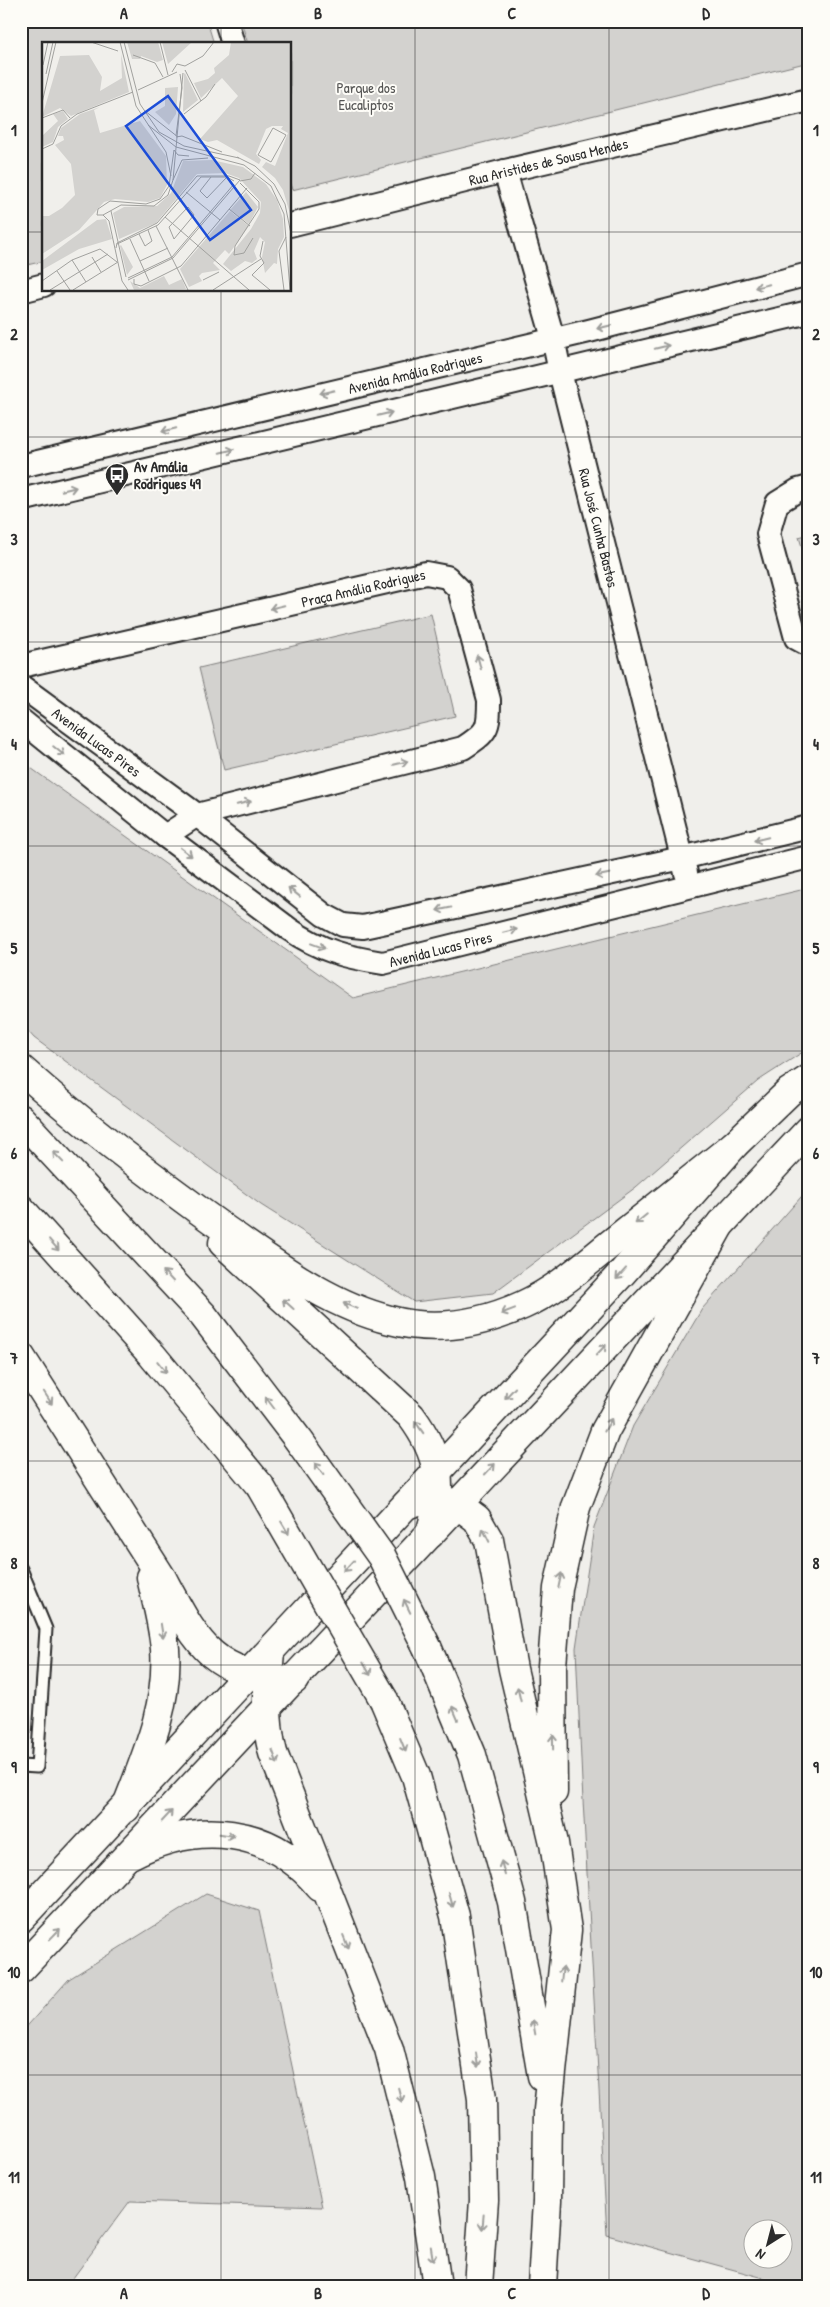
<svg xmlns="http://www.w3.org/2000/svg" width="830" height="2307" viewBox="0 0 830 2307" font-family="'Patrick Hand',sans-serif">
  <rect width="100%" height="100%" fill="#f0efeb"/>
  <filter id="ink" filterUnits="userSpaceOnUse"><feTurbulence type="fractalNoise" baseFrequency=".02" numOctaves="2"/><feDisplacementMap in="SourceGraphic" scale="10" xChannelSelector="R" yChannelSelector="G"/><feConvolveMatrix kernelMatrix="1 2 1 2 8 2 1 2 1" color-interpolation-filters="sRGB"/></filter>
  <g filter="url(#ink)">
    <path fill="#d3d2cf" stroke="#7f7e7d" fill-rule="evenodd" d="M21 21H207L214 44H44V261L27 265 21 251Z
      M241 21H809V62L292 190 290 183V44H248Z
      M809 534V570L799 537Z
      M431 614 455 716 224 770 199 668Z
      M21 761 353 998 809 888V1048L758 1081 636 1187 493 1293 414 1302 261 1205 34 1038 21 1023Z
      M809 1188V2286H793L607 2235 582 1782 576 1648 594 1527 633 1426 702 1309ZM752 2230H782V2260H752Z
      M206 1894 259 1911 322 2207 130 2201 67 2286H21V2033L69 1979Z"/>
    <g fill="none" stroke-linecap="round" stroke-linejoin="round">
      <g stroke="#2b2b2b" stroke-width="15">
        <path id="lane" d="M21 1569 46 1629 37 1767 21 1766"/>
      </g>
      <g stroke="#2b2b2b" stroke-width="26">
        <g id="street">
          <path d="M226 21 233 44"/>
          <path id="s1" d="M505 171 553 338 560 372 686 873"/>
          <path id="s2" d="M290 225 505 171 809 100"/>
          <path d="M21 291 44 285"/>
          <path id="s3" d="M21 466 589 331 809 274"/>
          <path d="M809 487 798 490 777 503 768 534 796 638 809 645"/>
          <path d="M21 500 809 312"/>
          <path id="s4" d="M21 666 426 573 447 577 459 589 489 700C489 729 488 732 463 748L197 815 165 836"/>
          <path id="s5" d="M21 686 197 815 324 915 343 925 363 927 682 858 809 827"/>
          <path id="s6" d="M21 720 165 836 289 929C321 951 346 957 383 963L809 857"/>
        </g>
      </g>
      <g stroke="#2b2b2b" stroke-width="31">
        <path id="secondary" d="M21 1918 622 1273 734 1145 789 1092 809 1079
          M21 1969 809 1130"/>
      </g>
      <g stroke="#2b2b2b" stroke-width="31">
        <path id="highway" d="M21 1069C86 1127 156 1180 226 1230 277 1265 329 1305 390 1320 435 1332 481 1324 523 1305 557 1290 585 1264 614 1241 654 1209 694 1177 734 1145
          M21 1119 203 1315 300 1442
          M21 1209 152 1355 260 1486
          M223 1243 411 1416C441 1456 444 1487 430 1534
          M21 1357 162 1578C198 1645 211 1675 294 1680
          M406 1505 424 1499H438L457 1504 477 1519 489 1540 513 1669 554 1843 567 1930 548 2110 547 2201 542 2286
          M428 1649 472 1755 512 1902 542 2076
          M270 1652C267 1686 264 1719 273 1753L389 2049 421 2177 437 2286
          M384 1700 416 1776 455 1916 482 2099 484 2200 478 2286
          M553 1792 552 1666 558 1588 576 1507 605 1431 721 1223
          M126 1808C146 1756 169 1705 165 1649 163 1625 156 1600 151 1577
          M130 1855C198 1820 270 1826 320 1887"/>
      </g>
      <use href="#lane" stroke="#fdfcf7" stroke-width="11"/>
      <use href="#street" stroke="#fdfcf7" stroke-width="22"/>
      <use href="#secondary" stroke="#fdfcf7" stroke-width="28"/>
      <use href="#highway" stroke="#fdfcf7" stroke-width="28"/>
      <g stroke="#2b2b2b" stroke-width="31" stroke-linecap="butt">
        <path id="highway-bridge" d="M300 1442 382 1557 428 1649
          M260 1486 384 1700"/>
      </g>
      <use href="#highway-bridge" stroke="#fdfcf7" stroke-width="28"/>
    </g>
    <defs><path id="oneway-shaft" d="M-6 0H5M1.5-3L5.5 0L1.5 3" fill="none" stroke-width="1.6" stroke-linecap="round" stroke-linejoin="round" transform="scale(1.25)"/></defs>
    <g stroke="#9e9e9b">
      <use href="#oneway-shaft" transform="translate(762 286) rotate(166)"/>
      <use href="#oneway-shaft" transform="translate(604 327) rotate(166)"/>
      <use href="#oneway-shaft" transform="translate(662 347) rotate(-14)"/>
      <use href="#oneway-shaft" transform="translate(327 392) rotate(166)"/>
      <use href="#oneway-shaft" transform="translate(385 414) rotate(-13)"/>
      <use href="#oneway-shaft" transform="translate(169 430) rotate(166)"/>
      <use href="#oneway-shaft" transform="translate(227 451) rotate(-13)"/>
      <use href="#oneway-shaft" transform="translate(69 489) rotate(-13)"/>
      <use href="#oneway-shaft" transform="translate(277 607) rotate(167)"/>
      <use href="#oneway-shaft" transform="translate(479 662) rotate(-105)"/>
      <use href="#oneway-shaft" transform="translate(59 751) rotate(39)"/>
      <use href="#oneway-shaft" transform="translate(401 763) rotate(-14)"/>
      <use href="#oneway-shaft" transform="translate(244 803) rotate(-14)"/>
      <use href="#oneway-shaft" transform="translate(761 839) rotate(166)"/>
      <use href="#oneway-shaft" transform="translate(186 852) rotate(37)"/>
      <use href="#oneway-shaft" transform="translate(603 875) rotate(168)"/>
      <use href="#oneway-shaft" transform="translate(294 892) rotate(-142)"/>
      <use href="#oneway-shaft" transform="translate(444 909) rotate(168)"/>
      <use href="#oneway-shaft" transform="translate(510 931) rotate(-14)"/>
      <use href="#oneway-shaft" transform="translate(318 946) rotate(20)"/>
      <use href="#oneway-shaft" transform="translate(58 1157) rotate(-134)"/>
      <use href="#oneway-shaft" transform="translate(641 1219) rotate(141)"/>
      <use href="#oneway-shaft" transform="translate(54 1245) rotate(49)"/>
      <use href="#oneway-shaft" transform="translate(621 1274) rotate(132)"/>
      <use href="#oneway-shaft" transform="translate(168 1276) rotate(-133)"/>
      <use href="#oneway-shaft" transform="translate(288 1304) rotate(-138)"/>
      <use href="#oneway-shaft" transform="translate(350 1306) rotate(-157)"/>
      <use href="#oneway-shaft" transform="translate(508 1311) rotate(159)"/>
      <use href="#oneway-shaft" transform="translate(601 1350) rotate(-47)"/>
      <use href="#oneway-shaft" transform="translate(162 1367) rotate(51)"/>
      <use href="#oneway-shaft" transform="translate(510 1393) rotate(133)"/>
      <use href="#oneway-shaft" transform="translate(48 1398) rotate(57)"/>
      <use href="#oneway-shaft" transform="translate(270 1403) rotate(-127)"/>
      <use href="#oneway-shaft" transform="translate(608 1425) rotate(-61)"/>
      <use href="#oneway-shaft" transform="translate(419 1427) rotate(-125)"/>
      <use href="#oneway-shaft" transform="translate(319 1469) rotate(-126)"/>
      <use href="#oneway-shaft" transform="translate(490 1469) rotate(-47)"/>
      <use href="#oneway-shaft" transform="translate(285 1528) rotate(59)"/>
      <use href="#oneway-shaft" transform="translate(486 1535) rotate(-116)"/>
      <use href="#oneway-shaft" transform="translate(349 1566) rotate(133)"/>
      <use href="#oneway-shaft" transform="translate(560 1580) rotate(-78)"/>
      <use href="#oneway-shaft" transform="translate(407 1606) rotate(-116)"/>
      <use href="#oneway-shaft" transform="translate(162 1631) rotate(81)"/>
      <use href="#oneway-shaft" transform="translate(367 1669) rotate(60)"/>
      <use href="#oneway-shaft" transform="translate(519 1694) rotate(-103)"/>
      <use href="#oneway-shaft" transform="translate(455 1713) rotate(-113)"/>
      <use href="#oneway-shaft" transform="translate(553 1742) rotate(-91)"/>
      <use href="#oneway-shaft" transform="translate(403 1745) rotate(68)"/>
      <use href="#oneway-shaft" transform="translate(275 1757) rotate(70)"/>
      <use href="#oneway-shaft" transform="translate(167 1816) rotate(-47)"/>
      <use href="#oneway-shaft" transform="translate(227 1835) rotate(9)"/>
      <use href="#oneway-shaft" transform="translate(503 1868) rotate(-105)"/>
      <use href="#oneway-shaft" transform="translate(451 1900) rotate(74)"/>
      <use href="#oneway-shaft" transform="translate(55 1934) rotate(-46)"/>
      <use href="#oneway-shaft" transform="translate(346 1942) rotate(68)"/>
      <use href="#oneway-shaft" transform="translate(562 1974) rotate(-84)"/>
      <use href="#oneway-shaft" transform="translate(534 2027) rotate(-100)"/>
      <use href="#oneway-shaft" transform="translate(477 2060) rotate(82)"/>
      <use href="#oneway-shaft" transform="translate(400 2095) rotate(76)"/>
      <use href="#oneway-shaft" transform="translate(483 2222) rotate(95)"/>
      <use href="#oneway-shaft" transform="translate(432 2254) rotate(81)"/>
    </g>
  </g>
  <path fill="none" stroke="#2b2b2b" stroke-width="1" stroke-opacity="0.55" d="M221 21V44M415 21V2286M609 21V2286M21 232H44M290 232H809M221 290V2286M21 437H809M21 642H809M21 846H809M21 1051H809M21 1256H809M21 1461H809M21 1665H809M21 1870H809M21 2075H809"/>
  <defs>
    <g id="bus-pin" transform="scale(1.25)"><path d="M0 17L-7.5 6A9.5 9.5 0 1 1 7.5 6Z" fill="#2b2b2b" stroke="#fdfcf7"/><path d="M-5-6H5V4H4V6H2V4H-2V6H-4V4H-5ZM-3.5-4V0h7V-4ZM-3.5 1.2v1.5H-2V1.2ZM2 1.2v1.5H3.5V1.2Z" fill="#fff"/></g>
  </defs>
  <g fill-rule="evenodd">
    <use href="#bus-pin" x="117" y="475"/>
  </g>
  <g text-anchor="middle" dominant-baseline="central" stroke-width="4" stroke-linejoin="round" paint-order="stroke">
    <g font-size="15" fill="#555554" stroke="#fdfcf7">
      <text x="366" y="87">Parque dos<tspan x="366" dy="17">Eucaliptos</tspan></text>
    </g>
    <g font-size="15" fill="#2b2b2b" stroke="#fdfcf7">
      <text stroke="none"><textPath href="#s2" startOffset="266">Rua Aristides de Sousa Mendes</textPath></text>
      <text stroke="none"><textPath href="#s3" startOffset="405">Avenida Amália Rodrigues</textPath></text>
      <text stroke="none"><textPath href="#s1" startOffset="369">Rua José Cunha Bastos</textPath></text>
      <text stroke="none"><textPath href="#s4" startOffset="351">Praça Amália Rodrigues</textPath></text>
      <text stroke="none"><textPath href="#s5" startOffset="94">Avenida Lucas Pires</textPath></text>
      <text stroke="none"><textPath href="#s6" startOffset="500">Avenida Lucas Pires</textPath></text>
    </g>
    <g font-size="15" font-weight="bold" fill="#2b2b2b" stroke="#fdfcf7" text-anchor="start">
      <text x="134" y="466">Av Amália<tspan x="134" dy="17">Rodrigues 49</tspan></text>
    </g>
  </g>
  <g transform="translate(42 42)">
    <rect width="249" height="249" fill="#f0efeb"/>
    <path d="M85 0H116L121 18 115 20 99 14 98 17H90ZM120 0H150L126 22ZM189 0H249V175L241 148 233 136 220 125 224 120 233 124 246 91 239 87 241 84H230L224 87 214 112 219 118 217 122 175 98 166 100 158 97 196 54 180 36 159 56 152 41 166 37 173 31 172 26 187 13ZM79 12 87 50 29 74 18 66 0 75 18 14 47 13 60 35 58 49 80 36ZM143 31 156 58 141 70 142 32ZM136 45 134 72 127 83 113 70 123 64V46ZM58 65 52 68 58 91 98 79 124 114 125 143 118 156 106 160 73 157 62 160 37 188 0 212V174H7L20 166 33 153 29 122 13 103 22 98 21 94H16L19 86 38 72ZM21 69 26 77 16 85 11 100 0 105V94L16 79 11 72ZM170 118 201 125 224 142 235 158 241 177 242 195 236 207 235 222 232 221 223 231 220 215 223 200 218 195 212 209 215 217 210 221 203 219 189 229 181 222 209 187 218 171 219 160 197 136 183 131 155 132 114 181 77 197 71 171 82 165 115 164 129 151 141 119ZM204 150 216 165 207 182 188 168ZM188 169 207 184 187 212 183 208 171 221 178 228 160 231 157 234 160 239 147 245 138 227ZM64 177 70 197 37 207 0 228V219L55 178ZM79 203 91 225 85 233 78 204ZM122 234 127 243 140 237 144 247 92 248 88 239 98 246Z" fill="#d3d2cf"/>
    <path fill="none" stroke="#a1a19e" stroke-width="1" d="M49 0 76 9M78 0 94 64 124 110 129 134M82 0 98 62 117 90 142 104 197 116M118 0 126 33M91 13 113 21 121 35M1 23 6 0M143 24 161 14 172 0M143 28 159 59M130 30 135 22 143 24M4 32 11 0M96 48 135 30M0 61 14 0M103 69 136 95M142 72 164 55 173 42M0 76 21 68 28 76M106 83 134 105 202 123 229 144 242 172 248 248M231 86 244 93 229 120 216 113ZM134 94 140 46 138 32M134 95 140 94 180 110M0 107 11 102 19 84 35 72 91 50M132 108 127 144 118 157 104 162 68 159 56 167 55 173H61L79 163 112 164 126 153 131 138 141 31M132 108 136 113 147 114M195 115 213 124 232 142 243 162 249 192M169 135 158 149 165 156 185 135M131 138 140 118 166 116M198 139 209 137 213 131M198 141 217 160V167L193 204 192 213 202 211 211 196M144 150 178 178M146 165 152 173 132 197 127 185ZM187 167 208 184M69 169 84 235M61 173 67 179 80 239 86 248M123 175 207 248M114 184 146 248M97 192 103 204 110 199 106 188M88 197 107 239M221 199 218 214 222 221 210 233 228 248M75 202 116 183 159 135H185L192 139M74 206 75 201 115 181 155 134H187L198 138 131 216 86 238M50 215 59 230M30 218 44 240M98 219 126 206M15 229 28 248M86 236 130 215 192 142M92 237V242L99 244 139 224 205 146M161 238 177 230M0 239 30 218 58 207 75 220M8 248 66 212M31 248 76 220M171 248 219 217M242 248 237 209 244 195"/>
    <path fill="#1d4ed8" fill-opacity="0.15" stroke="#1d4ed8" stroke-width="2.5" d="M126 54 209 168 168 198 84 84Z"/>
    <rect width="249" height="249" fill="none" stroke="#2b2b2b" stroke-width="2.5"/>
  </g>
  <rect width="830" height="2307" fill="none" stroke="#fdfcf7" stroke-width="55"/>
  <g transform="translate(768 2244) rotate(216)"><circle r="24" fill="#fdfcf7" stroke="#a9a8a5"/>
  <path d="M0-4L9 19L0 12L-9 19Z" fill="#2b2b2b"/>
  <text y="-8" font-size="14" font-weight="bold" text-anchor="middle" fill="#2b2b2b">N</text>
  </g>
  <rect x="28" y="28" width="774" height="2252" fill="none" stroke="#2b2b2b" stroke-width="2"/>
  <g font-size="16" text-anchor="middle" font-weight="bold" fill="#2b2b2b">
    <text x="124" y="19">A</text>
    <text x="318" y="19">B</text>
    <text x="512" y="19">C</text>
    <text x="706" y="19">D</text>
    <text x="14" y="136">1</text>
    <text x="816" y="136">1</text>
    <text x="14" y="340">2</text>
    <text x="816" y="340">2</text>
    <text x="14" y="545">3</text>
    <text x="816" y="545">3</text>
    <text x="14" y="750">4</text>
    <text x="816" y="750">4</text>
    <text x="14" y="954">5</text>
    <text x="816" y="954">5</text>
    <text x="14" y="1159">6</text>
    <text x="816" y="1159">6</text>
    <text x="14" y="1364">7</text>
    <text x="816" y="1364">7</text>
    <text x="14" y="1569">8</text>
    <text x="816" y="1569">8</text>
    <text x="14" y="1773">9</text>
    <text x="816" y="1773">9</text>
    <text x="14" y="1978">10</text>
    <text x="816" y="1978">10</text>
    <text x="14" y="2183">11</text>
    <text x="816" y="2183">11</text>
    <text x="124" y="2299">A</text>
    <text x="318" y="2299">B</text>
    <text x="512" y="2299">C</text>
    <text x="706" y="2299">D</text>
  </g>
</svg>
